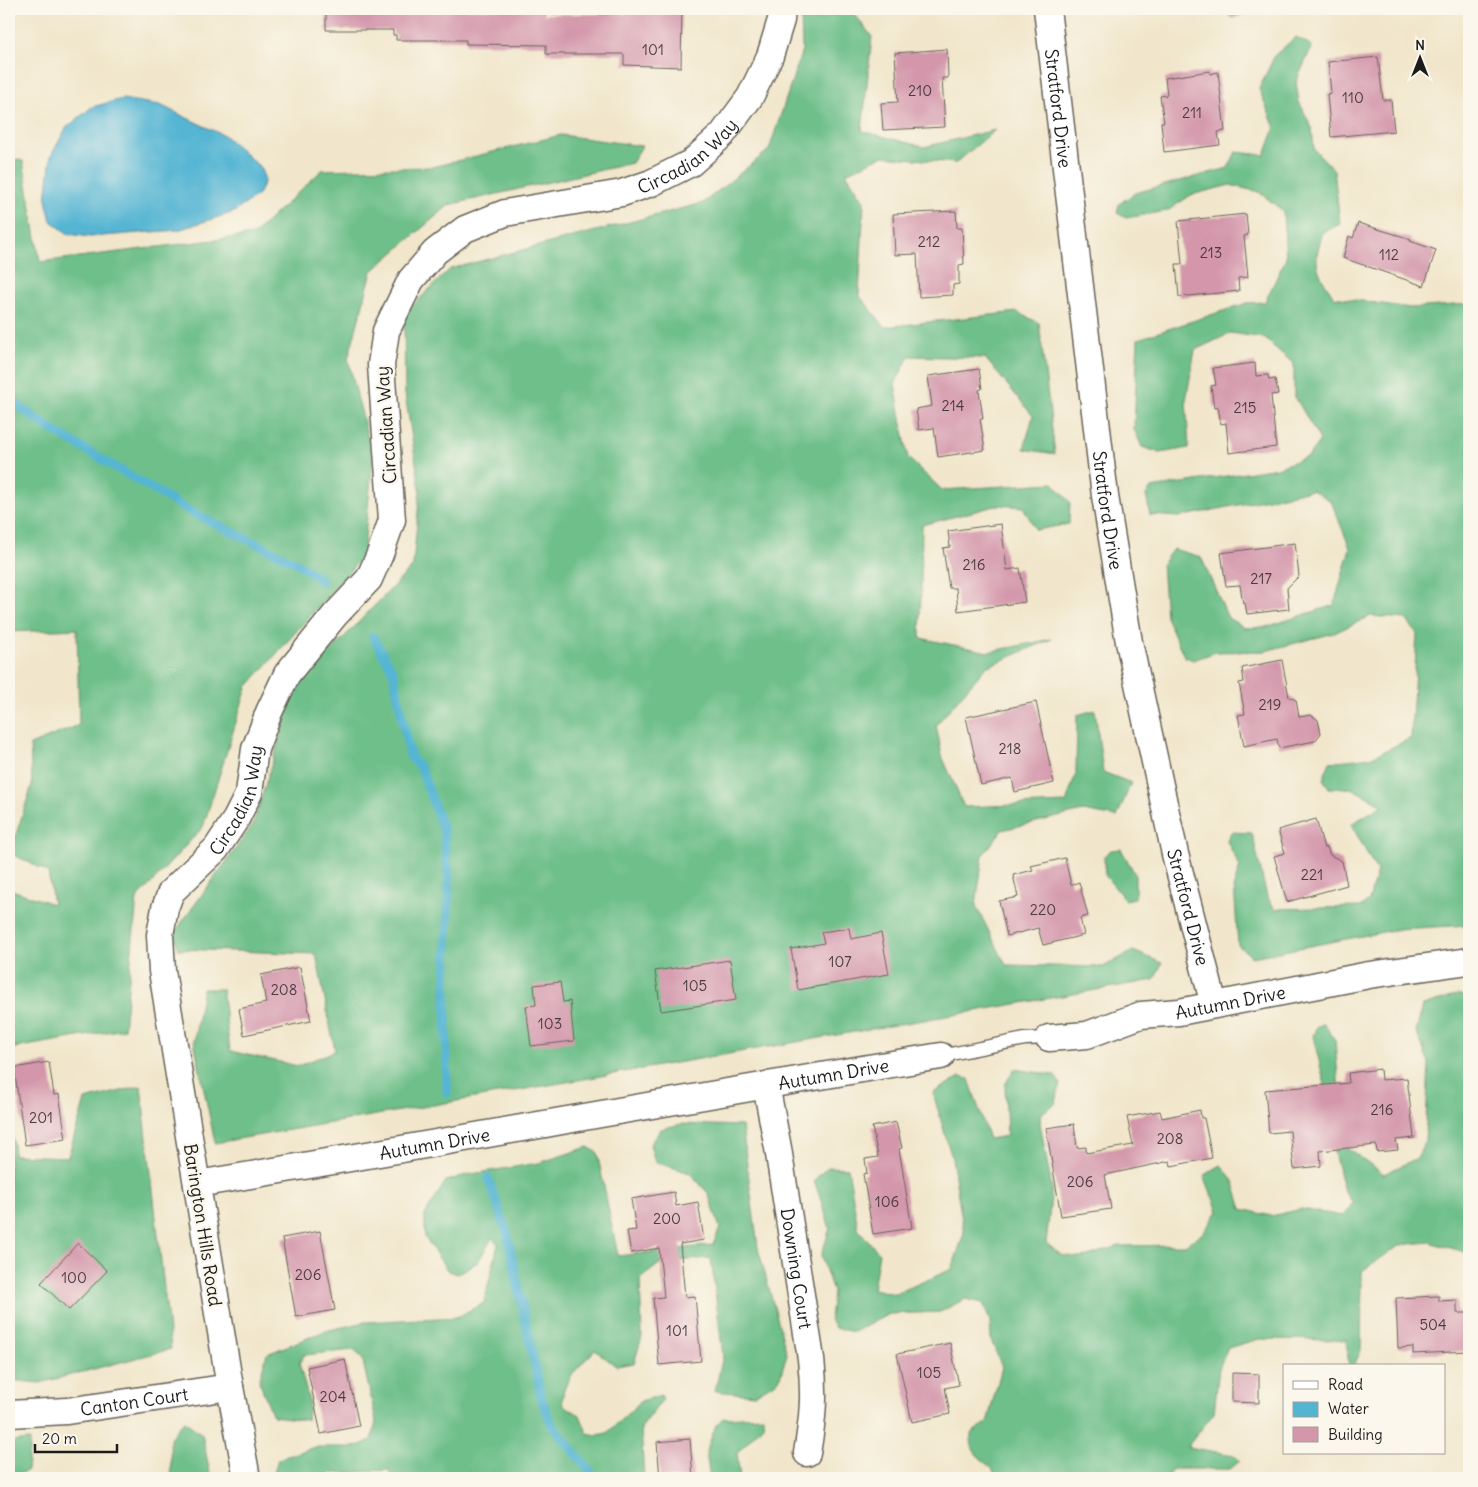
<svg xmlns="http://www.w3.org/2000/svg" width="1478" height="1487" viewBox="0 0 1478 1487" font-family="Delius,sans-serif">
  <rect width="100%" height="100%" fill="#fbf7ec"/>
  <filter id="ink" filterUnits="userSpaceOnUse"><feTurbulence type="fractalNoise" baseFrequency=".02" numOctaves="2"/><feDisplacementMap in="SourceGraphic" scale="10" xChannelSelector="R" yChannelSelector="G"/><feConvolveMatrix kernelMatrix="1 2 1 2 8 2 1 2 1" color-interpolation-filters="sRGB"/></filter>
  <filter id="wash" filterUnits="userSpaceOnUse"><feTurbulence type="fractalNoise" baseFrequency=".0096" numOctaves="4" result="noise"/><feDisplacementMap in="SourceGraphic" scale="20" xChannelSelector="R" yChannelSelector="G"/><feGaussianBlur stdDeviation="1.12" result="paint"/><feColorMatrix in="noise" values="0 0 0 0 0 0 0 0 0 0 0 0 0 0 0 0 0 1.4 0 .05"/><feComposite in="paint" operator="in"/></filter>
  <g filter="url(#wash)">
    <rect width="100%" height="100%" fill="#f1e6cb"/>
    <path fill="#6ebf8a" stroke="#456e53" d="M801 9H851L872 37 862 131 924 147 995 130 956 163 882 156 846 173 864 201 859 295 885 327 1017 312 1039 323 1055 454 1024 449 1033 416 985 358 909 356 895 384 908 458 942 490 1053 483 1070 502 1069 524 1036 530 1023 507 999 505 922 525 920 638 988 652 1052 639 986 667 936 725 942 756 964 807 1066 803 1076 773 1077 715 1095 710 1103 772 1131 783 1117 817 1083 811 1002 830 983 855 976 906 1006 965 1103 967 1133 951 1162 963 1154 980 215 1143 194 1041 203 989H222L230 1051 298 1066 335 1051 316 954 178 949 174 933 253 825 295 688 413 566 420 489 405 394 404 314 450 269 703 203 769 150 802 51Z
      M1225 9H1258L1232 18 1224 11Z
      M1296 37 1312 46 1296 82 1299 102 1312 128 1314 149 1334 170 1340 224 1323 233C1312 264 1316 270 1334 297L1410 308 1469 304V925L1399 929 1252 957 1238 945 1234 885 1240 867 1227 841 1231 832 1252 833 1267 897 1275 909 1361 907 1369 901 1377 871 1351 824 1383 805 1351 788H1329L1323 779 1330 762 1372 757 1411 738 1417 634 1406 619 1371 616 1334 633 1265 651 1216 652 1193 660 1184 656 1166 617 1162 564 1173 549 1201 557 1228 618 1245 628 1266 627 1334 605 1350 548 1331 501 1312 490 1179 517 1150 515 1146 495 1151 488 1277 468 1309 456 1320 440 1294 395V364L1264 338 1231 333 1195 350 1186 400 1189 448 1160 453 1142 447 1134 429 1138 339 1247 303 1265 302 1286 258 1283 211 1259 192 1230 185 1191 195 1167 211 1126 218 1117 213 1119 204 1135 193 1228 168 1236 152 1265 155 1275 128 1259 89 1275 55Z
      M561 135 642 146 632 163 449 205 372 271 348 359 373 459 363 556 247 687 203 827 137 899 124 1029 9 1049V889L53 904 48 872 10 853 32 785 30 745 79 725 77 629 9 632V158L23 161 40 262 253 235 322 170 432 167Z
      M1121 849 1135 874V898L1125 900 1105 875 1104 856 1111 850Z
      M1457 995 1469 998V1253L1429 1242 1400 1245 1362 1271 1361 1350 1354 1366H1349L1346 1340 1259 1339 1228 1348 1219 1368 1214 1413 1187 1447 1234 1455 1240 1461 1230 1469H1172L1167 1478H996C991 1456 969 1463 971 1433L987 1423 1002 1367 991 1340 990 1321 983 1303 965 1299 940 1312 889 1314 854 1332 835 1328 830 1320 833 1291 821 1256 830 1228 814 1180 828 1167 848 1168 858 1229 879 1253 873 1289 895 1294 952 1269 964 1233 952 1158 933 1093 960 1077 969 1079 989 1139 1007 1136 1005 1085 1014 1069 1054 1075 1060 1083 1056 1103 1042 1113 1040 1123 1052 1189 1046 1243 1061 1255 1081 1258 1119 1246 1185 1245 1203 1233 1218 1211 1204 1175 1221 1165 1233 1180 1242 1209 1271 1216 1302 1209 1343 1216 1353 1203 1343 1188 1334 1152 1339 1125 1324 1081 1313 1036 1316 1028 1324 1023 1335 1040 1343 1145 1384 1174 1417 1158 1425 1142 1429 1063 1416 1031 1423 1006Z
      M141 1086 171 1349 40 1383 9 1380V1268L10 1263 9 1262V1097L14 1155 68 1157 85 1100Z
      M681 1124 742 1126 758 1248 787 1354 779 1380 754 1395 715 1391 723 1356 711 1258 662 1262 640 1279 642 1337 634 1363 616 1366 595 1350C581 1365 559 1383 563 1405L580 1415 587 1433 597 1435 607 1433 641 1401 661 1395 663 1399 641 1428 644 1478H392L389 1470 273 1477 278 1459 315 1447H355L372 1440 376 1421 362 1357 353 1350 304 1355 299 1363 309 1401 307 1420 273 1416 259 1381 267 1354 325 1331 365 1322 457 1317 484 1303 498 1244 492 1238 478 1262 457 1274 447 1270 425 1237V1215L446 1181 466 1175 539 1163 588 1147 597 1152 618 1256 713 1245 720 1228 708 1193 690 1173 655 1162 650 1144 661 1129Z
      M764 1416 763 1425 737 1453 740 1478H710L706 1452 716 1425 723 1418Z
      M184 1421 202 1434 211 1478H171L170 1438Z
      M30 1440 27 1471 9 1477V1442Z"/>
    <path fill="#54b5d3" stroke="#386878" d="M122 99 160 105 225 136 260 167 265 180 258 195 234 212 178 230 90 237 68 234 51 221 46 200 51 156 66 128 92 107Z"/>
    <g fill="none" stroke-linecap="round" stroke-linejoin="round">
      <path stroke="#54b5d3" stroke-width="9" d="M9 399 49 428 191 512 299 564 322 581
        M373 637 393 671 410 756 421 769 443 830 449 880 446 986 447 1093
        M488 1178 507 1233 542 1400 552 1425 596 1478"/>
    </g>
    <g id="blocks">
      <path fill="#d396ab" d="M326 9H513L544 10V14H626V9H682L681 67 624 65V54H546V45L466 44V40H396V35H393V30H326Z
        M947 49 948 78H942L945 127 883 130 881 103 898 102 895 53Z
        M1378 57 1383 100H1391L1394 131 1331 137 1327 94 1331 93 1328 62Z
        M1210 71V74L1218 72 1225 131 1218 132 1220 145 1164 152 1161 122H1164L1160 96 1167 95 1165 78Z
        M956 211 957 228H962L964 264 959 265V284L953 285V295L919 297 917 254 895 255 893 214Z
        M1246 214 1248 235 1244 236 1248 277 1238 278 1239 291 1179 297 1176 264H1182L1178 221Z
        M1358 223 1411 239 1410 241 1436 250 1424 286 1343 258 1349 236 1353 238Z
        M1255 363 1256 376 1268 375 1269 380 1275 379 1278 394 1271 395 1276 447 1229 453 1226 423 1221 424 1218 407 1214 408 1211 386 1216 385 1213 368Z
        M979 369 982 389 979 390 983 419H980L985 450 938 457 934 428 919 430 916 409 932 406 928 376Z
        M1001 524 1007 570 1020 568 1025 602 958 611 956 588H949L943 548 950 547 948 531Z
        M1295 543 1299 576 1287 588 1289 609 1247 614 1245 603 1243 604 1240 585 1226 586 1221 553Z
        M1282 660 1289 697 1296 700 1299 717 1311 715 1318 720 1321 733 1315 741 1279 748 1277 739 1244 746 1238 715 1245 714 1239 683 1244 682 1242 668Z
        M1036 702 1054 783 1015 792 1012 778 981 785 966 717Z
        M1316 819 1324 848 1327 847 1330 855 1342 861 1347 885 1287 902 1274 856 1285 853 1278 830Z
        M1065 858 1071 885 1079 882 1088 916 1080 918 1084 935 1043 945 1038 928 1007 936 999 901 1018 897 1013 875 1033 870 1031 866Z
        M849 928 851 939 881 933 889 974 798 990 791 949 824 943 821 932Z
        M730 960 736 1000 661 1011 655 971Z
        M300 967 311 1021 244 1035 239 1009 266 1003 261 975Z
        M560 982 563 1002 570 1001 574 1041 531 1046 526 1006 536 1005 534 985Z
        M49 1062 54 1095 59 1094 66 1139 25 1145 14 1068Z
        M1380 1069 1381 1080 1407 1078 1414 1138 1396 1140 1398 1150 1377 1152 1376 1145 1320 1151 1321 1166 1294 1169 1290 1131 1269 1133 1265 1090 1349 1083 1348 1073Z
        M1200 1110 1201 1118H1204L1212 1158 1171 1166 1170 1161 1105 1175 1111 1209 1061 1216 1046 1128 1074 1124 1077 1148 1086 1147V1153L1133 1145 1127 1117 1160 1111 1162 1118Z
        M896 1122 902 1148 899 1149 912 1228 873 1234 863 1174 867 1173 865 1159 878 1157 872 1127Z
        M674 1192 676 1206 698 1202 704 1240 680 1244 685 1297 695 1296 701 1361 659 1365 653 1298 664 1297 659 1248 631 1253 627 1231 636 1230 631 1199Z
        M320 1231 335 1310 296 1317 282 1238Z
        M78 1243 107 1271 69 1310 41 1283Z
        M1439 1296V1301L1457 1300V1313H1468L1469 1351 1413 1354V1347L1398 1348 1396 1298Z
        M950 1343 959 1385 945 1388 950 1414 912 1422 897 1354Z
        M345 1359 359 1426 321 1434 307 1367Z
        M1232 1373 1259 1374V1403L1232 1402Z
        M690 1439 693 1478H660L657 1442Z"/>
    </g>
  </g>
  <g filter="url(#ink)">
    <use href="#blocks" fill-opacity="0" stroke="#676359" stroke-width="1"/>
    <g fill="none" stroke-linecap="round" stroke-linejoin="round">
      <g stroke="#676359" stroke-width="15">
        <path id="lane" d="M941 1056 1025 1039 1049 1038"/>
      </g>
      <g stroke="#676359" stroke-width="29">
        <g id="street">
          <path id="s1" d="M1047 9 1105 496 1129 642 1175 854 1214 1005"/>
          <path id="s2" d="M1049 1038 1087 1035 1141 1015 1179 1012 1369 975 1469 961"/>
          <path id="s3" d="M766 1085 778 1148 811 1359C815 1394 813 1418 807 1453"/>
          <path id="s4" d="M197 1184C446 1143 693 1096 941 1056"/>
          <path id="s5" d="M9 1414 67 1411 230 1387"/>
          <path id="s6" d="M247 1478 230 1387 162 971 160 935 165 908 171 892 216 849 236 819 249 793 255 749 269 712 287 674 335 615 369 579 380 554 392 520 381 365 386 331 411 280 435 252 465 229 505 213 622 193 651 183 691 163 722 135 750 97 770 56 781 20 782 9"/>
        </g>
      </g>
      <use href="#lane" stroke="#fff" stroke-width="12"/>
      <use href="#street" stroke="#fff" stroke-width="26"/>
    </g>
  </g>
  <g text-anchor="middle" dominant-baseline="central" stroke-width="5" stroke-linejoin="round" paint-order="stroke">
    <g font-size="15" fill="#4a3a40">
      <text x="653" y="49">101</text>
      <text x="920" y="90">210</text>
      <text x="1353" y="97">110</text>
      <text x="1192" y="112">211</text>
      <text x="929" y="241">212</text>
      <text x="1211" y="252">213</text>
      <text x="1389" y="254">112</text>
      <text x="953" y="405">214</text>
      <text x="1245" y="407">215</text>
      <text x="974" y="564">216</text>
      <text x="1261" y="578">217</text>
      <text x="1270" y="704">219</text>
      <text x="1010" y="748">218</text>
      <text x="1312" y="874">221</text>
      <text x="1043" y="909">220</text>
      <text x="840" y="961">107</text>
      <text x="695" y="985">105</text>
      <text x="284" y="989">208</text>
      <text x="550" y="1023">103</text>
      <text x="1382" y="1109">216</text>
      <text x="41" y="1117">201</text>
      <text x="1170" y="1138">208</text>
      <text x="1080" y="1181">206</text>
      <text x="887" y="1201">106</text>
      <text x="667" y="1218">200</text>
      <text x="308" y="1274">206</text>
      <text x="74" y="1277">100</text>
      <text x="1433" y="1324">504</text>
      <text x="677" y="1330">101</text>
      <text x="929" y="1372">105</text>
      <text x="333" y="1396">204</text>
    </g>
    <g font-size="18" fill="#1c1c1c" stroke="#fbf7ec">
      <text stroke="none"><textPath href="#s1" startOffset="100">Stratford Drive</textPath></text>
      <text stroke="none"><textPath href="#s6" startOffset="1596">Circadian Way</textPath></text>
      <text transform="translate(386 425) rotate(-94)">Circadian Way</text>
      <text stroke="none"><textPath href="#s1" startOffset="505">Stratford Drive</textPath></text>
      <text stroke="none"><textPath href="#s6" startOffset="711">Circadian Way</textPath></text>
      <text stroke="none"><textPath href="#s1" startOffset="910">Stratford Drive</textPath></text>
      <text stroke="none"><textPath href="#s2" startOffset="186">Autumn Drive</textPath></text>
      <text stroke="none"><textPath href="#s4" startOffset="646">Autumn Drive</textPath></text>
      <text stroke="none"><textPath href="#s4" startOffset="241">Autumn Drive</textPath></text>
      <text transform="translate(203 1225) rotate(81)">Barington Hills Road</text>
      <text stroke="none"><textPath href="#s3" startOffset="186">Downing Court</textPath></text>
      <text stroke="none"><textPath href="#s5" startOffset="126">Canton Court</textPath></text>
    </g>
  </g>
  <rect width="1478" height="1487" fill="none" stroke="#fbf7ec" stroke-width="30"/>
  <rect x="1283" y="1364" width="162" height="90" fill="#fbf7ec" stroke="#a29f99"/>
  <rect x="1293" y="1381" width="25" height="8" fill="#ffffff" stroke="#a29f99"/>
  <text x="1328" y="1390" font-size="15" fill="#1c1c1c">Road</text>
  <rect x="1293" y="1402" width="25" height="15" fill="#54b5d3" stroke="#a29f99"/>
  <text x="1328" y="1414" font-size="15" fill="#1c1c1c">Water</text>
  <rect x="1293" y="1427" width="25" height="15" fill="#d396ab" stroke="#a29f99"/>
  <text x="1328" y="1440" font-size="15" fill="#1c1c1c">Building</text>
  <g transform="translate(1420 58)" stroke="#fbf7ec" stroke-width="4" paint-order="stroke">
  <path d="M0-4L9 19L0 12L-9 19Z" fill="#1c1c1c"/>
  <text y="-8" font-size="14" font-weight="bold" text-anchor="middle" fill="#1c1c1c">N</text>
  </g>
  <path d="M35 1444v8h82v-8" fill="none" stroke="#1c1c1c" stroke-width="2.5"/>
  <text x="42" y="1444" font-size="15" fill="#1c1c1c" stroke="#fbf7ec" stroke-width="4" paint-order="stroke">20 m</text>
</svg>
